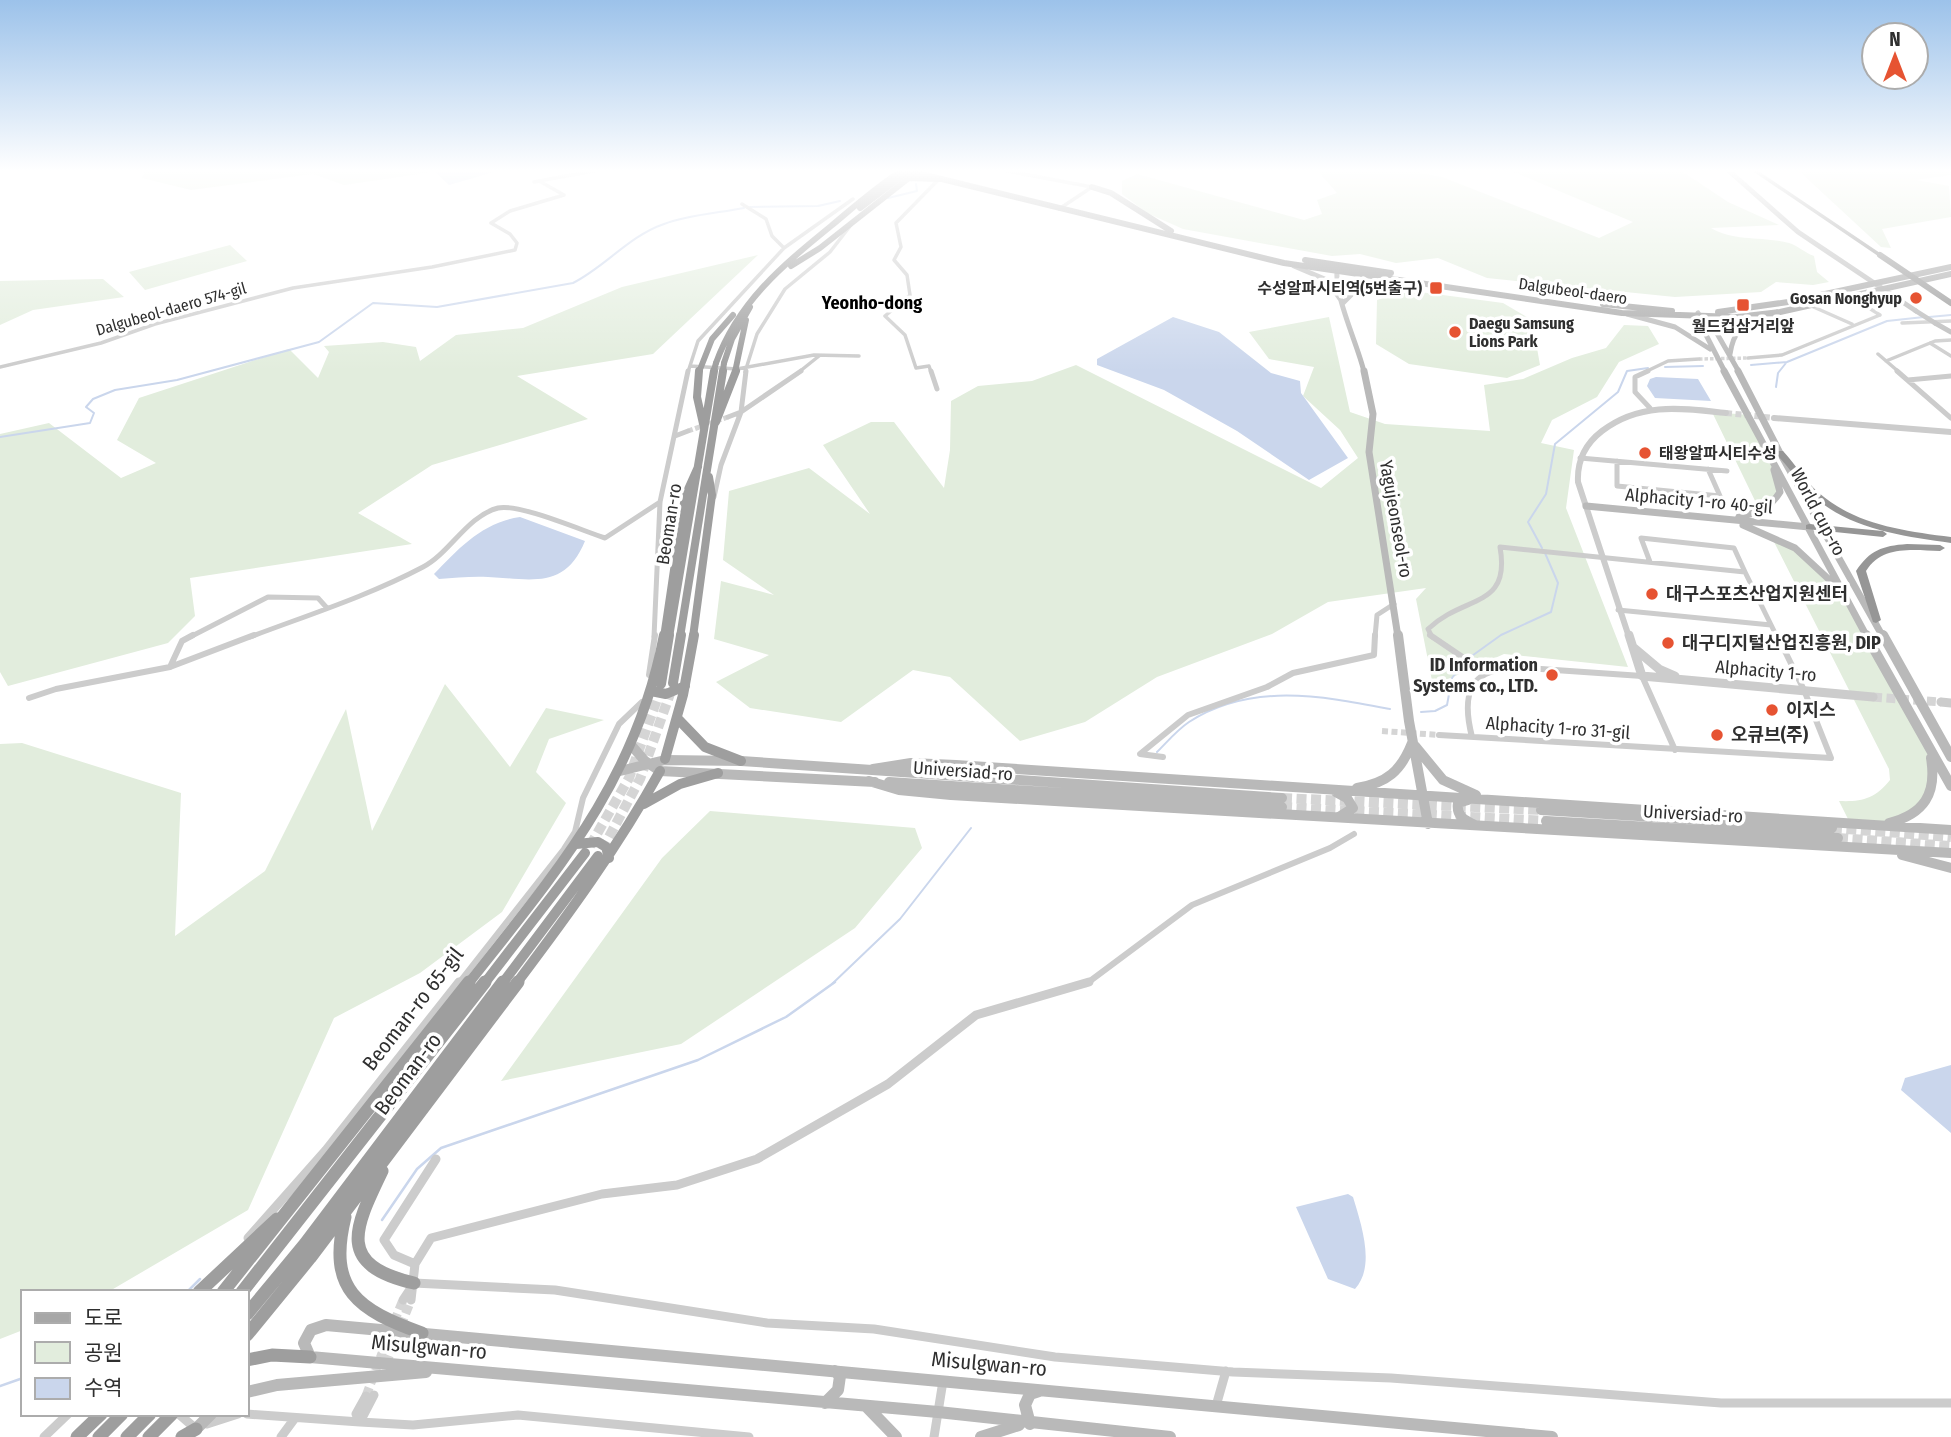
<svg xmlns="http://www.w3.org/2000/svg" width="1951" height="1437" viewBox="0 0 1951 1437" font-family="'Fira Sans Condensed','Noto Sans KR',sans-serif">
  <rect width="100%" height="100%" fill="#fff"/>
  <path fill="#e2eddd" d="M145 170H420L427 173 344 185 313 174 191 190 142 178Z
    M1317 170H1406L1442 177 1599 238 1633 222 1509 170H1680L1728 202 1779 225 1711 228C1735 242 1762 236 1789 243 1797 245 1805 253 1814 256L1817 272 1829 282 1813 285 1776 282 1761 292 1675 297 1487 278 1438 258 1396 263 1360 254 1332 256 1183 229 1147 213 1122 194V181L1137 174 1304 220 1322 214 1317 200 1337 193Z
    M1798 170H1951V175L1916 180 1949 186 1951 217 1882 229 1891 248 1881 247Z
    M230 245 247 261 145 290 129 272Z
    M758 255 653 354 517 376 588 419 432 465 358 513 412 544 190 578 195 616 168 643 8 686 0 672V434L49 423 121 478 156 463 117 440 139 398 289 349 318 378 329 352 324 346 383 342 416 347 420 361 456 335 523 328 622 287Z
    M103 279 124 297 33 310 0 325V281Z
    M1405 290 1503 303 1532 320 1540 365 1507 378 1409 364 1376 344 1377 300Z
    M1329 317 1350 412 1385 424 1490 431 1484 385 1523 379 1572 358 1606 348 1624 325 1648 326 1659 344 1619 362 1597 397 1552 420 1541 443 1574 450 1566 508 1628 667 1504 654 1433 686 1416 599 1426 588 1328 602 1272 634 1157 677 1085 722 1020 741 950 677 913 670 841 722 750 708 716 682 769 655 714 639 721 581 774 595 723 560 729 491 809 468 870 514 823 445 871 422H894L944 488 950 450 951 401 978 386 1032 381 1076 365 1321 488 1358 458 1340 430 1303 396 1314 367 1269 359 1249 332Z
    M1712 412 1749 415 1771 458 1780 492 1760 511Z
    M1771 536 1795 548 1843 594 1929 750 1934 787 1903 820 1850 823 1839 801C1861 802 1875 799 1890 780L1889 769Z
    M445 684 510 767 546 708 604 720 549 739 536 772 566 803 502 912 420 973 334 1018 248 1210 108 1292H23V1330L0 1339V744L22 743 181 793 175 936 265 871 346 709 372 831Z
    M710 811 915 828 922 848 855 928 681 1044 501 1081 662 858Z"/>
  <path fill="#cad6ec" d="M433 170H501L449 185Z
    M1173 317 1219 332 1271 373 1300 381 1301 393 1348 458 1309 480 1237 431 1164 390 1097 365V359Z
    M1656 377 1698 379 1711 401 1655 398 1647 386 1650 379Z
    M520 517 585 541C565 590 531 579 488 577 472 576 455 578 439 579L434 574C459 548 483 522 520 517Z
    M1951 1065V1133L1901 1090 1905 1078Z
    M1348 1194 1353 1197C1361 1224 1376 1266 1355 1289L1328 1279 1296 1207Z"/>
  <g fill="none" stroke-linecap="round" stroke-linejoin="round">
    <path stroke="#cad6ec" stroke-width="2" d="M888 198 917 191 916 184
      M750 207 818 206 840 201
      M1929 317 1951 315
      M1751 365 1787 362 1887 321 1924 317
      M1665 367 1703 366
      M1776 387 1778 373 1786 363
      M0 437 90 423 94 413 86 407 93 399 115 390 177 380 319 342 373 303 437 307 573 283C605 267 629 236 664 224 689 215 718 213 744 208
      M1542 548 1528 522 1546 494 1555 444 1618 392 1627 371 1648 368
      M1469 658 1501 635 1551 612 1558 583 1545 553
      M1421 712 1435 711 1447 705 1452 678 1463 664
      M1157 752C1167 742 1177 730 1189 722 1251 682 1322 696 1390 709
      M832 984 900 919 971 828"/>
    <path stroke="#cad6ec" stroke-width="2.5" d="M382 1220 417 1169 441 1148 698 1060 786 1017 835 982
      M187 1292 200 1279
      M0 1386 23 1378"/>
    <path stroke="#d5d5d5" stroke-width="3.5" stroke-dasharray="3.5 2" stroke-linecap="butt" d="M1699 359 1748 358"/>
    <path stroke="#d5d5d5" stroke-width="5" stroke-dasharray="5 2.5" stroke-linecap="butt" d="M688 431 728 417"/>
    <path stroke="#d5d5d5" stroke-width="6" stroke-dasharray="6 3.5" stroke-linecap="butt" d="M1382 731 1439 735"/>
    <path stroke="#d5d5d5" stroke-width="9" stroke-dasharray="9 4.5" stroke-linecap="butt" d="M394 1322 403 1300
      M386 1364 411 1300
      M366 1396 390 1332"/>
    <path stroke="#d5d5d5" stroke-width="6" stroke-dasharray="6 3.5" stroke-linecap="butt" d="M1726 413 1774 418"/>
    <path stroke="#d5d5d5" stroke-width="9" stroke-dasharray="9 4.5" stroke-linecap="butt" d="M1873 697 1941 702"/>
    <path stroke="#d5d5d5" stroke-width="10" stroke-dasharray="10 4.5" stroke-linecap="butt" d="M1282 798 1541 810
      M1282 807 1546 821
      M1832 828 1951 837
      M1838 838 1951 846"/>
    <path stroke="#d5d5d5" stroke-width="10" stroke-dasharray="10 5" stroke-linecap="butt" d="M590 846 629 778 661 688
      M602 850 640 779 672 688"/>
    <path stroke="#ccc" stroke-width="3.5" d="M1002 170 1092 187
      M534 182 598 170
      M1059 209 1092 187
      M784 248 853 199
      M1850 296 1880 315
      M1809 305 1852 324
      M1902 323 1951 321
      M1930 343 1951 356
      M1878 354 1899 372
      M1748 358 1782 355 1880 315
      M1886 361 1935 341 1951 340
      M690 366 737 369 814 355 859 356
      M0 367 101 343 155 324 293 288 432 267 515 250 517 243 510 234 491 223 510 211 564 195 541 182
      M688 372 698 341 784 248 772 236 766 219 742 204
      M745 372 757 334 785 289 830 252 851 225
      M799 372 819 356
      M931 372 929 366 916 368 905 335 885 316 910 295 907 275 894 260 901 247 896 223 939 179
      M1645 372 1668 361 1699 359"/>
    <path stroke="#ccc" stroke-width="5" d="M931 371 937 389
      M1648 371 1635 377V392L1650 408
      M1897 371 1951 418
      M1908 380 1951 376
      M741 412 746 371
      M741 412 801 371
      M675 436 688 431
      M1580 458 1727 471
      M1617 461V486L1720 496 1708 469
      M714 497 721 465 741 412 728 417
      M1650 562 1641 538 1734 548 1745 572
      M1618 610 1771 625
      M190 637 268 597 318 598 327 608
      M250 637C308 615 368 596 423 567 450 553 467 516 498 508 518 503 583 531 605 538L660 502
      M654 637 660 502 688 371
      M1375 637 1377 615 1394 604
      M1432 637 1428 629C1465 594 1511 609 1500 547L1745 572 1777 637"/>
    <path stroke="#ccc" stroke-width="6" d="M1430 635 1483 671
      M170 667 182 641 193 635
      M649 675 655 635
      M29 698 56 689 170 667 254 635
      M1439 735 1831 758 1804 690 1777 635
      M1472 737C1453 662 1500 666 1555 670 1584 672 1613 674 1642 676L1675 750
      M1163 757 1140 754 1188 715 1267 687 1293 673 1374 655 1375 635
      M458 984 564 849 575 832 583 798 619 724 642 702
      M1086 984 1192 905 1330 848 1354 834"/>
    <path stroke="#ccc" stroke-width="9" d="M248 1238 326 1150 459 982
      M415 1264 431 1238 602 1194 677 1185 757 1159 888 1084 976 1015 1089 982
      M414 1283 555 1290 767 1323 874 1329 1055 1357 1233 1372 1391 1378 1721 1403H1951
      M403 1300 411 1288
      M411 1300 415 1264 394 1255 384 1240 436 1159
      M366 1396 356 1414 360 1422 413 1425 518 1415 749 1437
      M1216 1406 1226 1371
      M247 1414 360 1422 374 1395
      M180 1415 196 1429
      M207 1424 238 1414
      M44 1437 68 1414
      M281 1437 295 1418
      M934 1437 943 1381"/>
    <path stroke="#ccc" stroke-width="6" d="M1774 418 1951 432
      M1629 637 1578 482C1577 461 1585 444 1602 431 1640 402 1681 408 1726 413"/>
    <path stroke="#ccc" stroke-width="9" d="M1629 635 1642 676 1873 697
      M1634 648 1659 669 1675 676
      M1941 702 1951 703"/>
    <path stroke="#b9b9b9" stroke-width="5" d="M1728 170 1798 232 1916 311
      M1338 265C1331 291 1358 344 1364 372
      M1294 266 1327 280 1343 303 1360 286 1399 281
      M1698 313 1706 326 1715 330 1739 372
      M1627 314 1675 327 1710 349
      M1935 323 1951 332
      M1706 326 1703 329 1725 372
      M1730 354C1736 316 1753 331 1777 312"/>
    <path stroke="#b9b9b9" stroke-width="7" d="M1364 371 1373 414 1369 452 1398 637
      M1724 371 1867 637
      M1738 371 1780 453 1883 637
      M1586 506 1809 527
      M1739 517C1757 513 1770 508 1780 492L1774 470
      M1743 525 1795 548 1835 585"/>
    <path stroke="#b9b9b9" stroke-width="10" d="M1398 635 1409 721 1428 824
      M1866 635 1951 786
      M1883 635 1951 757
      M631 745 645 761 660 771 875 782
      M1415 746 1443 780 1476 795
      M873 769 911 763 956 765 1951 830
      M620 771 665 760 741 761 1282 798
      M869 781 899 790 951 795 1951 853
      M889 782 1282 807
      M1357 788C1387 783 1401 771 1412 743
      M1336 792 1347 798 1353 808 1339 817
      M1468 800 1458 803C1456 816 1464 820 1475 825
      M1541 810 1832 828
      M1546 821 1838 838
      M1889 823C1924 814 1937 794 1931 758
      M1902 855 1951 868"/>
    <path stroke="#b9b9b9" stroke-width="12" d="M247 1392 277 1385 426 1372
      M825 1403 838 1390 840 1376 835 1371
      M866 1406 896 1437
      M1030 1424 1025 1405 1030 1394 1039 1391
      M196 1429 211 1414
      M981 1437 1019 1425
      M1170 1437 938 1412 310 1357 304 1343 311 1330 326 1325 1552 1437"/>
    <path stroke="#a7a7a7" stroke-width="6" d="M909 171 1284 263 1622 313 1737 317 1780 312 1951 274
      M1092 187 1111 193 1171 231
      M1305 260 1391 273
      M1603 304 1672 311
      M1718 312 1788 302 1951 267"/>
    <path stroke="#9e9e9e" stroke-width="6" d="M908 178 939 179
      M791 266 820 248 919 170
      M716 363C738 302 782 266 831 226 855 206 877 186 903 170
      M724 363 732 339 750 307
      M699 372 712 339 733 315
      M735 372 746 320"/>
    <path stroke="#9e9e9e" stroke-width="8" d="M699 371 697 397 704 428
      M716 422 736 371
      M664 637 685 496 698 467
      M669 637 714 371
      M680 637 723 371
      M693 637 712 495 709 477"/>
    <path stroke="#9e9e9e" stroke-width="10" d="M673 683 681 635
      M661 684 669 635
      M651 691 666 694 685 686
      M678 719 705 747 741 761
      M665 759 683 695 694 635
      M644 804 680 784 718 773
      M576 844 598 842 606 847 609 858
      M468 984C557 871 636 781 664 635
      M484 984 585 853
      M502 984 598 856
      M516 984C568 915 618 847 660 771"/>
    <path stroke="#9e9e9e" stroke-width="13" d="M382 1171C354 1229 336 1265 414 1283
      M345 1217C327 1290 358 1310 422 1333
      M199 1292 277 1219
      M223 1292 469 982
      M242 1292 485 982
      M247 1314 305 1244 503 982
      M247 1335 310 1258 518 982
      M247 1360 272 1355 310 1357
      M77 1437 101 1414
      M99 1437 122 1414
      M127 1437 150 1414
      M149 1437 172 1414
      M182 1437 196 1429"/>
    <path fill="#969696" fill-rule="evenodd" d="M1751 170H1757L1883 255 1878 256Z
      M1777 451H1783C1795 464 1805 481 1819 493 1856 525 1904 531 1951 537V543C1903 536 1851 530 1813 496 1799 484 1790 468 1777 455Z
      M1809 524 1883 531 1887 534 1883 537 1806 529V525Z
      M1907 544 1940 545 1945 548 1940 551C1913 550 1882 545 1866 571L1881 620 1876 623 1873 622 1856 571C1870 550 1882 546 1907 544Z"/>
    <path stroke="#b9b9b9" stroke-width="5" d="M1916 311 1935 323"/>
    <path stroke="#9e9e9e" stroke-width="6" d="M860 208 910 170
      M714 370 716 363
      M723 370 724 363"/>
    <path stroke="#969696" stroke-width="6" d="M1880 255 1951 303"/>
  </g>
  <linearGradient id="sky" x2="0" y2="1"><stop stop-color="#9cc2ea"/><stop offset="0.46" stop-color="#fff"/><stop offset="1" stop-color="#fff" stop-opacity="0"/></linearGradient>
  <rect width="1951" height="371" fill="url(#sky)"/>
  <g fill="#e65332" stroke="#fff" stroke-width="2.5">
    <rect x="1429" y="281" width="14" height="14" rx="3.5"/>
    <circle cx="1916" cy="298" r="7"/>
    <rect x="1736" y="298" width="14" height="14" rx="3.5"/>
    <circle cx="1455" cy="332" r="7"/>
    <circle cx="1645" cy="453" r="7"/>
    <circle cx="1652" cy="594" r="7"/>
    <circle cx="1668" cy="643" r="7"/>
    <circle cx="1552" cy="675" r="7"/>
    <circle cx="1772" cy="710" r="7"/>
    <circle cx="1717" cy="735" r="7"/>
  </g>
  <g text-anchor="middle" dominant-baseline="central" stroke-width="7" stroke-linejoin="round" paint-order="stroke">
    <g font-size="16" font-weight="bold" fill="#2f2f2f" stroke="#fff" text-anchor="end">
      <text x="1422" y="288">수성알파시티역(5번출구)</text>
      <text x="1902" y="298">Gosan Nonghyup</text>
      <text x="1469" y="323" text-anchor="start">Daegu Samsung<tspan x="1469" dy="18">Lions Park</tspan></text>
      <text x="1743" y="326" text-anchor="middle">월드컵삼거리앞</text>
      <text x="1659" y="453" text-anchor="start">태왕알파시티수성</text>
    </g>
    <g font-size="16" fill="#2f2f2f" stroke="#fff">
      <text transform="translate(1573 291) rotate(8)">Dalgubeol-daero</text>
      <text transform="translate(171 309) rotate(-16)">Dalgubeol-daero 574-gil</text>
    </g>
    <g font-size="18" font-weight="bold" fill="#000" stroke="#fff">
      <text x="872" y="303">Yeonho-dong</text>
    </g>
    <g font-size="18" fill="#2f2f2f" stroke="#fff">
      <text transform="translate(1699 501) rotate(5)">Alphacity 1-ro 40-gil</text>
      <text transform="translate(1818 512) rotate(62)">World cup-ro</text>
      <text transform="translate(1396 519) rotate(80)">Yagujeonseol-ro</text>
      <text transform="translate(669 524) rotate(-81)">Beoman-ro</text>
      <text transform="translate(1766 671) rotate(5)">Alphacity 1-ro</text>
      <text transform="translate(1558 728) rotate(4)">Alphacity 1-ro 31-gil</text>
      <text transform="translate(963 771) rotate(4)">Universiad-ro</text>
      <text transform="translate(1693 814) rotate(3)">Universiad-ro</text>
    </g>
    <g font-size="18" font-weight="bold" fill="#2f2f2f" stroke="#fff" text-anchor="start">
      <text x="1666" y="594">대구스포츠산업지원센터</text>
      <text x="1682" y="643">대구디지털산업진흥원, DIP</text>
      <text x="1538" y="665" text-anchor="end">ID Information<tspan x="1538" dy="21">Systems co., LTD.</tspan></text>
      <text x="1786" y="710">이지스</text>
      <text x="1731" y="735">오큐브(주)</text>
    </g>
    <g font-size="21" fill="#2f2f2f" stroke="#fff">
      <text transform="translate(413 1009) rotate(-52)">Beoman-ro 65-gil</text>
      <text transform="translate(408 1074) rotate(-53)">Beoman-ro</text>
      <text transform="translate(429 1347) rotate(5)">Misulgwan-ro</text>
      <text transform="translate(989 1364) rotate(5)">Misulgwan-ro</text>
    </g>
  </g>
  <rect x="21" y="1290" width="228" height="126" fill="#ffffff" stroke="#acacac" stroke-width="2"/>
  <rect x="35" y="1313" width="35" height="10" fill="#a7a7a7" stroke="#acacac" stroke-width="2"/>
  <text x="84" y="1325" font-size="21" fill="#2f2f2f">도로</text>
  <rect x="35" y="1342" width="35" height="21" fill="#e2eddd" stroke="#acacac" stroke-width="2"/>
  <text x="84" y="1360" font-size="21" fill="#2f2f2f">공원</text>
  <rect x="35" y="1378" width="35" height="21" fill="#cad6ec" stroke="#acacac" stroke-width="2"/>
  <text x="84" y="1395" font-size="21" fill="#2f2f2f">수역</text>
  <g transform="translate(1895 56)"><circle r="33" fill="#ffffff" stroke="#acacac" stroke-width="2"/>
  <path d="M0-5L12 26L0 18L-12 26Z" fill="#e65332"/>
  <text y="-10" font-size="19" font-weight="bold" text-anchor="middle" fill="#2f2f2f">N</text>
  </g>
</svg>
